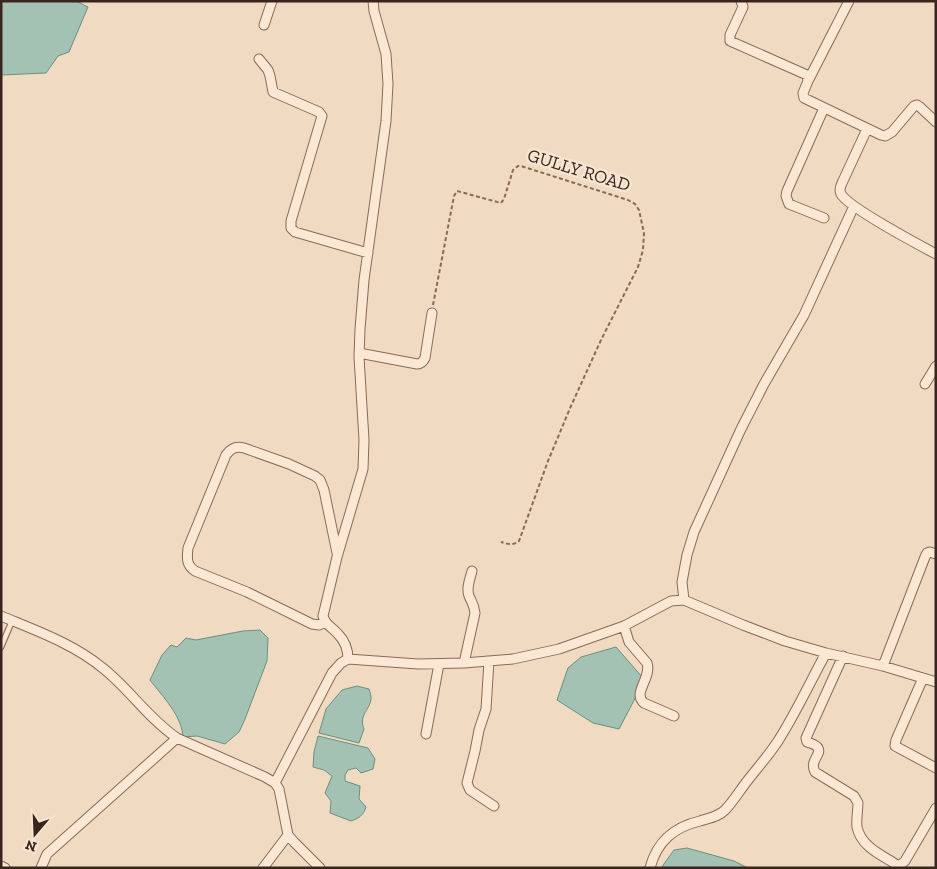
<svg xmlns="http://www.w3.org/2000/svg" width="937" height="869" viewBox="0 0 937 869" font-family="'Zilla Slab',serif">
  <rect width="100%" height="100%" fill="#f0dac1"/>
  <path fill="#a4c2b4" stroke="#6a9080" d="M1 1H76L88 7 69 52 58 56 46 73 1 75Z
    M260 630 268 638 267 661 245 719 239 732 225 744 197 736 183 737C182 716 163 697 150 680L162 655 171 645 177 647 186 638 196 640 243 631Z
    M616 647 643 678 641 687 619 729 593 723 557 700 568 668 581 657Z
    M357 686 369 689C370 692 371 695 371 698 371 709 358 715 364 729L359 743 319 733 326 709 342 690Z
    M318 736 368 748 375 759 373 769 361 773 356 768 348 770 345 775V781L360 786 359 799 366 807C363 816 359 818 351 821L330 813 331 801 325 793 332 776 324 770 313 767 314 752Z
    M687 848 734 861 748 868H661L674 850Z"/>
  <g fill="none" stroke-linecap="round" stroke-linejoin="round">
    <g stroke="#8a6a57" stroke-width="7">
      <path id="service" d="M1 647 12 621"/>
    </g>
    <g stroke="#8a6a57" stroke-width="11">
      <path id="minor" d="M741 1 743 7 730 35V41L807 75 808 81 803 93 804 98 881 135 885 136 892 132 914 106 917 105 920 107 936 122
        M264 25 272 1
        M259 59 268 70 270 76 273 92 319 112 322 116 291 221V228L295 232 368 253
        M808 81 849 1
        M867 129 842 183C840 187 839 190 841 194 848 207 919 245 936 254
        M824 218 789 204 786 196 787 191 824 108
        M359 353 417 364C421 364 423 362 425 358L432 313
        M925 384 936 366
        M684 600 682 582 687 555 694 532 741 429 764 384 804 315 854 206
        M1 616C37 631 74 644 104 669 130 690 149 719 177 738L265 777 275 783 279 789 288 835 294 842 320 868
        M324 623 319 625 312 624 247 592 195 571C186 565 187 558 188 548L226 455C231 448 236 446 244 448L289 464 315 476 320 480 324 490 337 553
        M624 626 629 642 647 663C652 678 632 693 644 703L674 716
        M843 656 806 738 807 742C810 743 817 745 818 748 822 755 809 760 815 772L854 796 858 803C858 810 856 819 857 827 861 847 882 855 897 865H900L905 861 936 808
        M348 659C348 650 345 641 338 634 332 627 325 625 323 616L337 557 363 469 364 440 359 357 360 329 364 280 386 121 388 84 386 54 374 11 373 1
        M489 661 486 709 479 730 475 751 467 783 470 790 494 806
        M464 663 475 613C474 604 472 603 469 596 466 588 470 579 472 571
        M883 666 925 557 927 553 930 552 936 554
        M923 678 896 740 895 746 936 768
        M426 734 439 664
        M275 783 332 673 341 663 348 659 418 664 464 663 513 659 559 649 624 626 671 601 684 600 743 625 785 641 826 653 883 666 936 682
        M1 866 5 868
        M41 868 47 854 177 738
        M263 868 288 835
        M650 868C657 841 674 827 700 821 709 818 718 817 725 810 733 802 740 790 748 780 758 767 769 755 778 741 796 713 810 682 826 653"/>
    </g>
    <path stroke="#8a6a57" stroke-width="2" stroke-dasharray="4 2.5" stroke-linecap="butt" d="M433 305 454 196 457 191 501 203 504 199 513 170 518 166H521L628 200 635 204 639 210 644 233 643 250 638 267 601 340 571 406 548 461 519 541C513 546 508 544 501 542"/>
    <use href="#service" stroke="#fae8d4" stroke-width="4.5"/>
    <use href="#minor" stroke="#fae8d4" stroke-width="9"/>
  </g>
  <g text-anchor="middle" dominant-baseline="central" stroke-width="5" stroke-linejoin="round" paint-order="stroke">
    <g font-size="18" fill="#39251d" stroke="#f7e5d1">
      <text transform="translate(579 170) rotate(17)">GULLY ROAD</text>
    </g>
  </g>
  <rect width="937" height="869" fill="none" stroke="#39251d" stroke-width="5"/>
  <g transform="translate(35 834) rotate(199)" stroke="#f7e5d1" stroke-width="4" paint-order="stroke">
  <path d="M0-4L9 19L0 12L-9 19Z" fill="#39251d"/>
  <text y="-8" font-size="14" font-weight="bold" text-anchor="middle" fill="#39251d">N</text>
  </g>
</svg>
